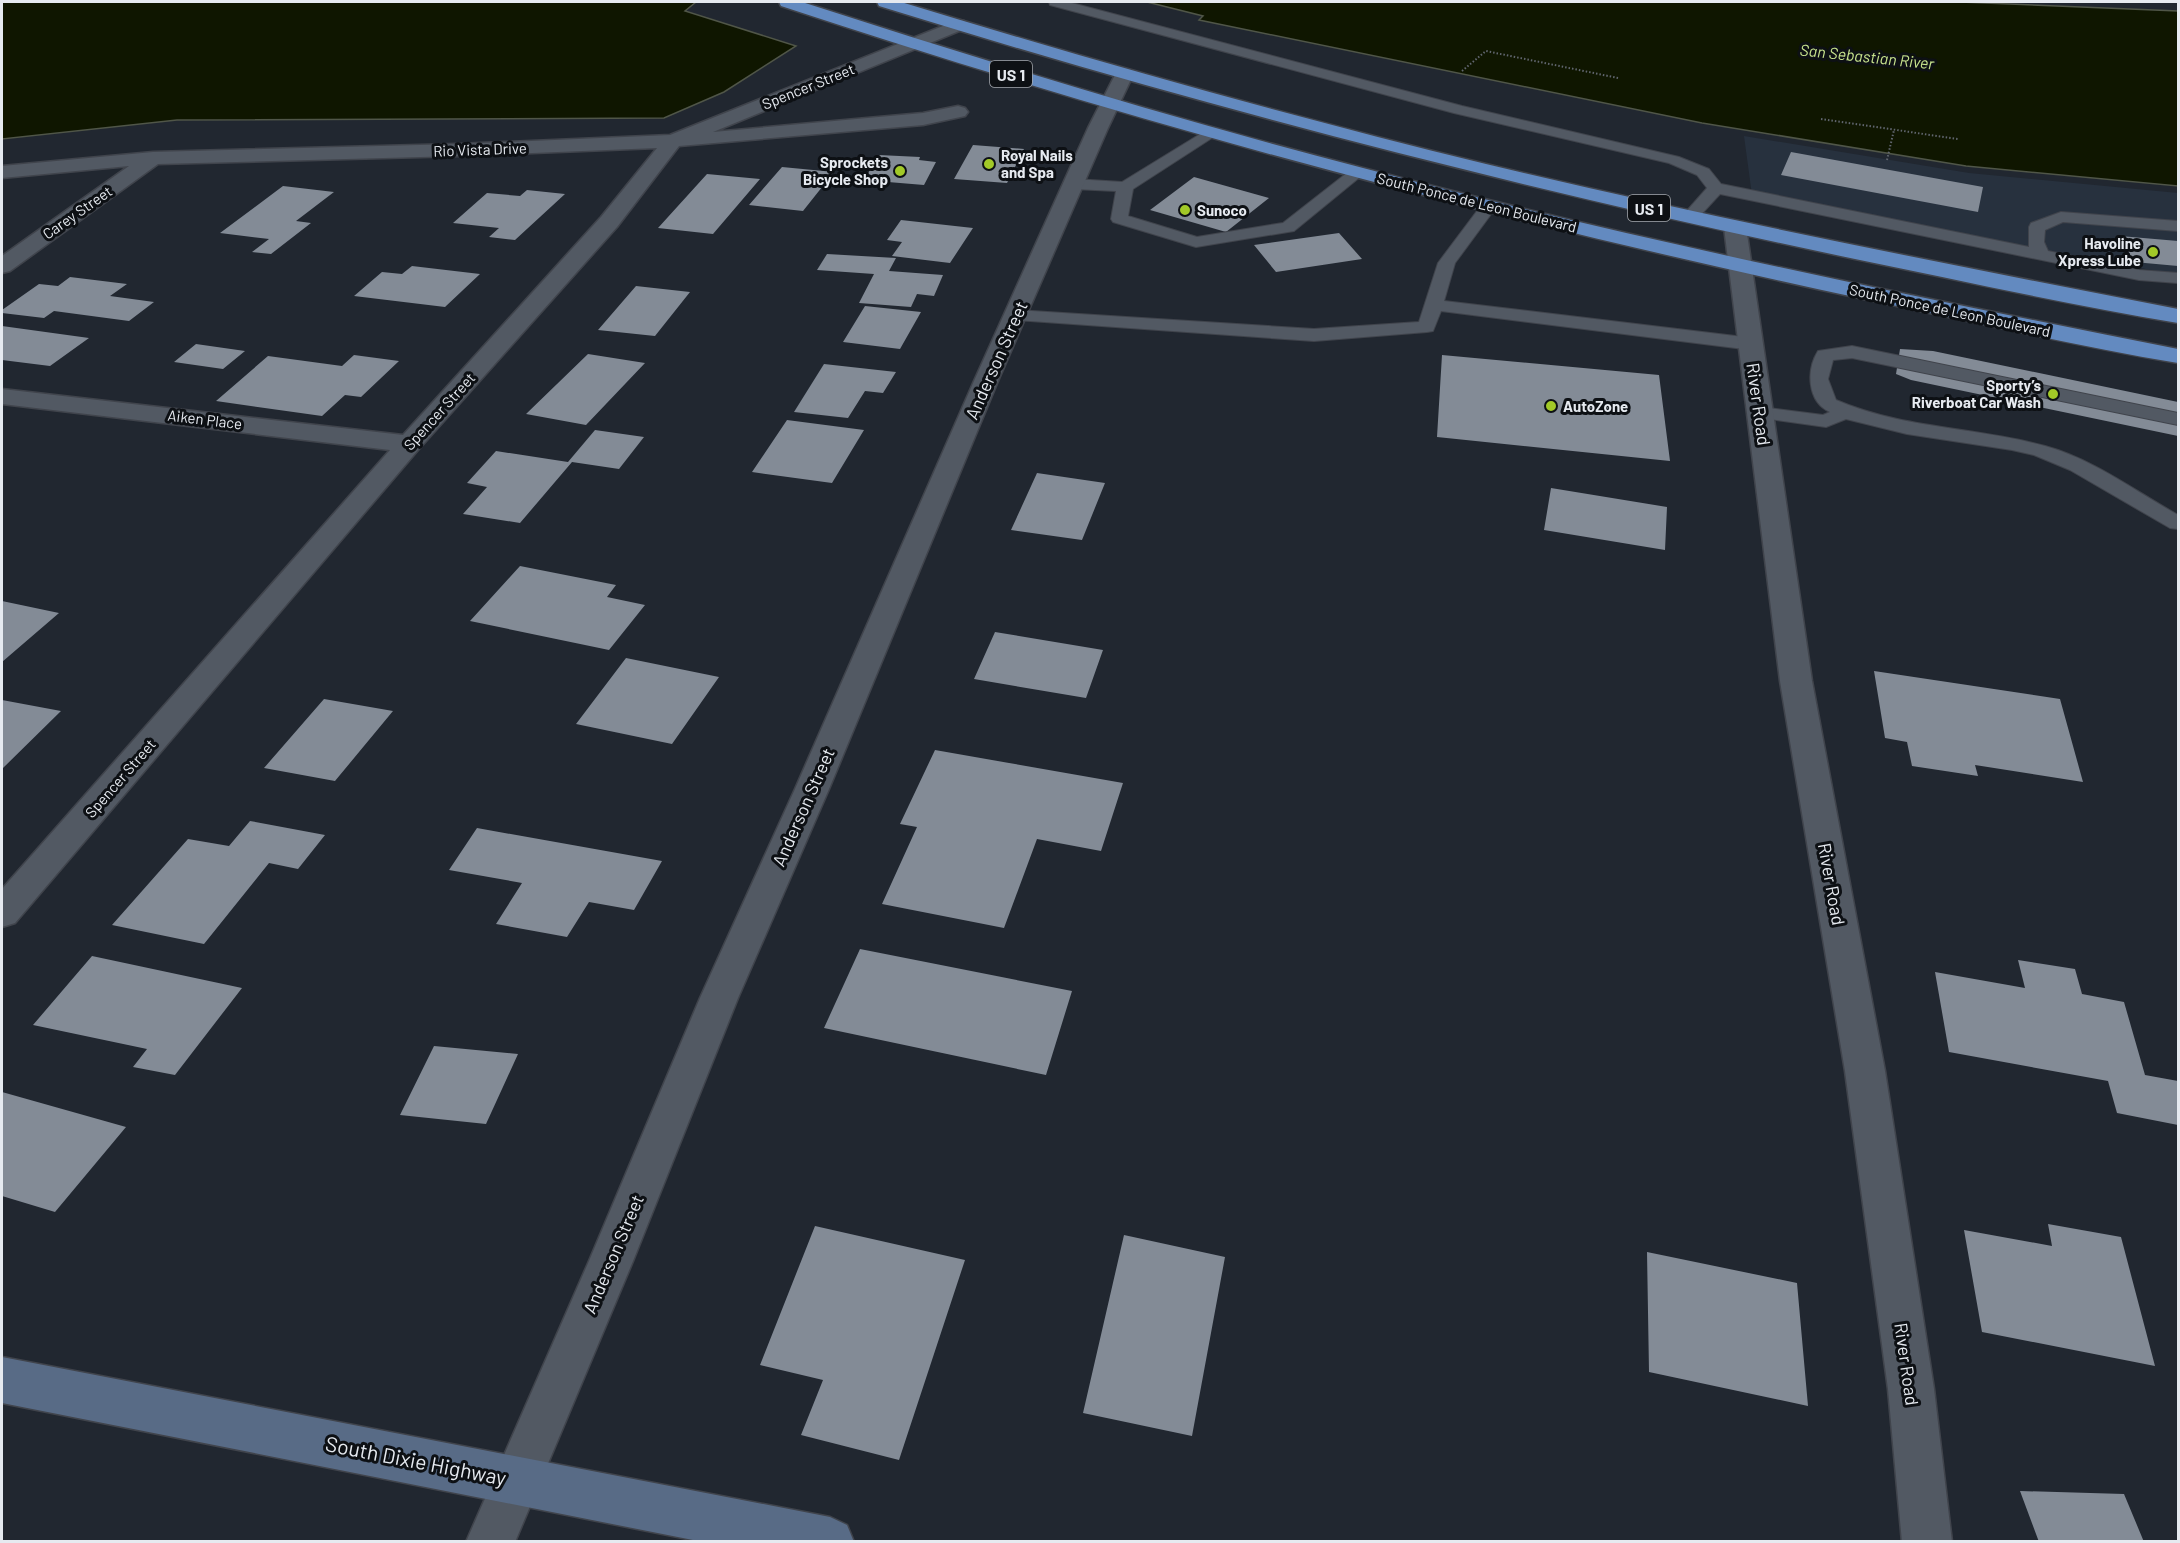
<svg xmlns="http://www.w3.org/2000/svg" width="2180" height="1543" viewBox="0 0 2180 1543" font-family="Barlow,sans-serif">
  <rect width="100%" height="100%" fill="#212730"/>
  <path fill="#27313e" d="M1744 136 1969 173 2178 193V275L1752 195Z"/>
  <path fill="#0f1600" stroke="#505648" stroke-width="1.5" d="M2 2H696L685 11 796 46 724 92 664 118 177 120 2 139Z
    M1147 2H1960L2178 11V186L1966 166 1702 123 1199 20 1203 16Z"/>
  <path fill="#838b96" d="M973 145 1024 149 1007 183 954 179Z
    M1791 152 1983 187 1978 212 1781 175Z
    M879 155 920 157 919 160 936 162 924 185 864 180Z
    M782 167 834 172 803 211 749 205Z
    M707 174 760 179 713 234 658 228Z
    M1194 177 1269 198 1226 232 1150 210Z
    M283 186 334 192 296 221 311 223 271 254 252 252 269 239 220 233Z
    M527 190 565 194 515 240 489 237 499 228 453 223 487 193 520 196Z
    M901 220 973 228 950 263 892 256 902 242 887 240Z
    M1339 233 1362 259 1276 272 1254 245Z
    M2120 236 2178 241V266L2134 262Z
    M827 254 896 258 889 271 943 275 934 296 917 294 911 307 859 303 874 274 817 270Z
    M412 266 480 274 445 307 354 296 382 272 402 274Z
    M70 277 127 284 110 296 154 302 129 321 54 311 44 318 2 313V310L39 284 58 286Z
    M636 286 690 292 655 336 598 330Z
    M865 306 921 312 900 349 843 342Z
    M2 326 89 338 50 366 2 360Z
    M196 344 245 351 223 369 174 362Z
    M1900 349 1933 351 2178 402V436L1911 380 1896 374Z
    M588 354 645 363 586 425 526 414Z
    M354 355 399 361 361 397 345 395 322 416 216 401 268 356 342 366Z
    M1442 355 1659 375 1670 461 1437 437Z
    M824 364 896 372 883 393 865 391 848 418 794 412Z
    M787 420 864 430 832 483 752 472Z
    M595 430 644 437 619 469 572 462 520 523 463 514 487 487 467 483 496 451 568 462Z
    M1037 473 1105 483 1082 540 1011 530Z
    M1551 488 1667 507 1665 550 1544 530Z
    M520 566 616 585 607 597 645 605 609 650 470 621Z
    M2 601 59 613 2 662Z
    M995 632 1103 650 1086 698 974 679Z
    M626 658 719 677 672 744 576 724Z
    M1874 671 2060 699 2083 782 1975 765 1978 776 1912 766 1907 742 1885 738Z
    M324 699 393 711 335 781 264 768Z
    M2 700 61 711 2 769Z
    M935 750 1123 783 1101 851 1037 839 1004 928 882 904 917 827 900 824Z
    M250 821 325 835 298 869 269 863 204 944 112 925 188 839 229 846Z
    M477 828 662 861 634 910 589 902 567 937 496 924 522 883 449 870Z
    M860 949 1072 991 1046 1075 824 1028Z
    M92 956 242 988 175 1075 133 1067 147 1049 33 1025Z
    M2018 960 2075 969 2082 994 2124 1002 2145 1075 2178 1081V1125L2117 1113 2108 1081 1949 1052 1935 972 2025 988Z
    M434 1046 518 1054 486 1124 400 1115Z
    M2 1092 126 1127 55 1212 2 1196Z
    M2048 1224 2121 1237 2155 1366 1982 1332 1964 1230 2052 1246Z
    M815 1226 965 1260 899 1460 801 1435 823 1380 760 1365Z
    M1124 1235 1225 1257 1192 1436 1083 1413Z
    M1647 1252 1797 1283 1808 1406 1649 1372Z
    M2020 1491 2124 1494 2144 1542H2039Z"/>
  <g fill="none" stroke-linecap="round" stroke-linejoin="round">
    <g stroke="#40444c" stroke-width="2">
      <path id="service" d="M1049 2H1068L1462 106 1679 157 1709 169 1721 184 2029 247V227L2031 223 2061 212 2178 221V231L2063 222 2045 230 2044 242 2048 251 2139 270 2178 273V283L2139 280 1720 194 1696 220H1684L1682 217 1684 214 1707 188 1697 175 1669 163 1454 113 1050 5Z
        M1210 128 1215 130 1218 133 1215 136 1133 189 1128 216 1197 237 1283 223 1352 169 1358 167 1366 172 1294 231 1288 232 1196 247 1113 222 1111 219 1116 191 1074 189 1066 184 1074 179 1122 182Z
        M1489 201 1497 206 1455 263 1444 301 1752 338 1759 340 1761 344 1759 348 1752 350 1441 311 1433 331 1427 332 1314 341 1015 320 1009 319 1006 315 1009 311 1015 310 1314 329 1419 322 1438 263 1483 203Z
        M1852 346 2178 413V425L1852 358 1833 360 1828 379 1836 400C1903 429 1976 427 2045 446 2093 459 2135 491 2178 515V529L2170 528 2070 470 2034 455 2012 450 1907 434 1846 419 1826 427 1754 417 1751 413 1754 409 1761 407 1823 415 1830 412C1807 402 1806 370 1818 351Z"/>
    </g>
    <g stroke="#40444c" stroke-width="3">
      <path id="minor" d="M958 20 964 21 967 25 964 29 713 132 923 113 958 106 965 108 968 112 965 116 923 125 679 146 617 227 418 450 15 923 2 927V889L390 450 2 404V389L403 435 601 217 657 148 458 156 158 164 10 271 2 273V256L129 166 2 178V166L153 152 458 144 670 135Z
        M1124 70 1130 71 1133 75 1108 128 998 381 829 789 738 998 633 1261 515 1542H466L589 1261 700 998 795 789 974 381 1088 128 1115 75 1118 71Z
        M1735 221 1743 222 1746 227 1812 681 1885 1071 1934 1389 1952 1542H1902L1888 1389 1845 1071 1780 681 1724 227 1727 222Z"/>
    </g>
    <g stroke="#40444c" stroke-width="3">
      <path id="secondary" d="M2 1357 830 1517 847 1525 854 1542H703L2 1403Z"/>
    </g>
    <g stroke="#40444c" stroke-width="3">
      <path id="trunk" d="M779 2H802C988 62 1174 119 1363 168 1632 239 1905 295 2178 349V363C2071 345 1965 320 1859 298 1494 220 1135 123 781 6Z
        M877 2H901C1094 61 1289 116 1486 164 1715 219 1947 264 2178 309V323C2070 305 1963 281 1855 259 1526 190 1200 106 879 6Z"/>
    </g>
    <path stroke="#61666e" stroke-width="2" stroke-dasharray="1.5 2" stroke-linecap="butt" d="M1462 71 1486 51 1618 78
      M1821 119 1958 139
      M1887 160 1894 130"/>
    <use href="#service" fill="#525963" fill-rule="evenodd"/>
    <use href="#minor" fill="#525963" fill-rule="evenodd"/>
    <use href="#secondary" fill="#586b86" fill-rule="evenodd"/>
    <use href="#trunk" fill="#638ac0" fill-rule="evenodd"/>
  </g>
  <g fill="#a2c928" stroke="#0d1014" stroke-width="2">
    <circle cx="989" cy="164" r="6"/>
    <circle cx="900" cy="171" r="6"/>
    <circle cx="1185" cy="210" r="6"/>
    <circle cx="2153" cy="252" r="6"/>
    <circle cx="2053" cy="394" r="6"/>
    <circle cx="1551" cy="406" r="6"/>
  </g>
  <g text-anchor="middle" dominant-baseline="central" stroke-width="6" stroke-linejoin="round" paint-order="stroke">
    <g font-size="15" fill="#e6eaf0" stroke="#0d1014">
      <text transform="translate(808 86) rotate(-22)">Spencer Street</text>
      <text transform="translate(480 149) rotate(-2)">Rio Vista Drive</text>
      <text transform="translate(1477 202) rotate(14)">South Ponce de Leon Boulevard</text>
      <text transform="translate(77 212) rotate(-35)">Carey Street</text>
      <text transform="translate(1950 310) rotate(12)">South Ponce de Leon Boulevard</text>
      <text transform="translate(439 411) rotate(-48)">Spencer Street</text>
      <text transform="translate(205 419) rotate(7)">Aiken Place</text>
      <text transform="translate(120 778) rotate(-49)">Spencer Street</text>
    </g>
    <g font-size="15" font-weight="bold" fill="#e6eaf0" stroke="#0d1014" text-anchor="start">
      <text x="1001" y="155">Royal Nails<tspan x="1001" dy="17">and Spa</tspan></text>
      <text x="888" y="162" text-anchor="end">Sprockets<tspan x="888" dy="17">Bicycle Shop</tspan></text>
      <text x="1197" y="210">Sunoco</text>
      <text x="2141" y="243" text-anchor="end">Havoline<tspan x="2141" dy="17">Xpress Lube</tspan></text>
      <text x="2041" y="385" text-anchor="end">Sporty’s<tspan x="2041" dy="17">Riverboat Car Wash</tspan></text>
      <text x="1563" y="406">AutoZone</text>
    </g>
    <g font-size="16" font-style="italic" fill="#c8e48e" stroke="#0d1014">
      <text transform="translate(1867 56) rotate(6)">San Sebastian River</text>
    </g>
    <g fill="#0d1014" stroke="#a5a9ae" stroke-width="1.5">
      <rect x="990" y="61" width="42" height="26" rx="4.5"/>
      <rect x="1628" y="195" width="42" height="26" rx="4.5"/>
    </g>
    <g font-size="16" font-weight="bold" fill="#e6eaf0">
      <text x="1011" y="74">US 1</text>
      <text x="1649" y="208">US 1</text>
    </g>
    <g font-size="18" fill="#e6eaf0" stroke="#0d1014">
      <text transform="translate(996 360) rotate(-66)">Anderson Street</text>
      <text transform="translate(1759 404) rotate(82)">River Road</text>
      <text transform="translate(803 807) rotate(-66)">Anderson Street</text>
      <text transform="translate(1832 884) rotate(80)">River Road</text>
      <text transform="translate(613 1254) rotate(-67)">Anderson Street</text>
      <text transform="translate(1907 1364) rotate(82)">River Road</text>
    </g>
    <g font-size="21" fill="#e6eaf0" stroke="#0d1014">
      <text transform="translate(416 1460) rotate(11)">South Dixie Highway</text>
    </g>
  </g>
  <rect width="2180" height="1543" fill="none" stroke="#e6eaf0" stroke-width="6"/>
</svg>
